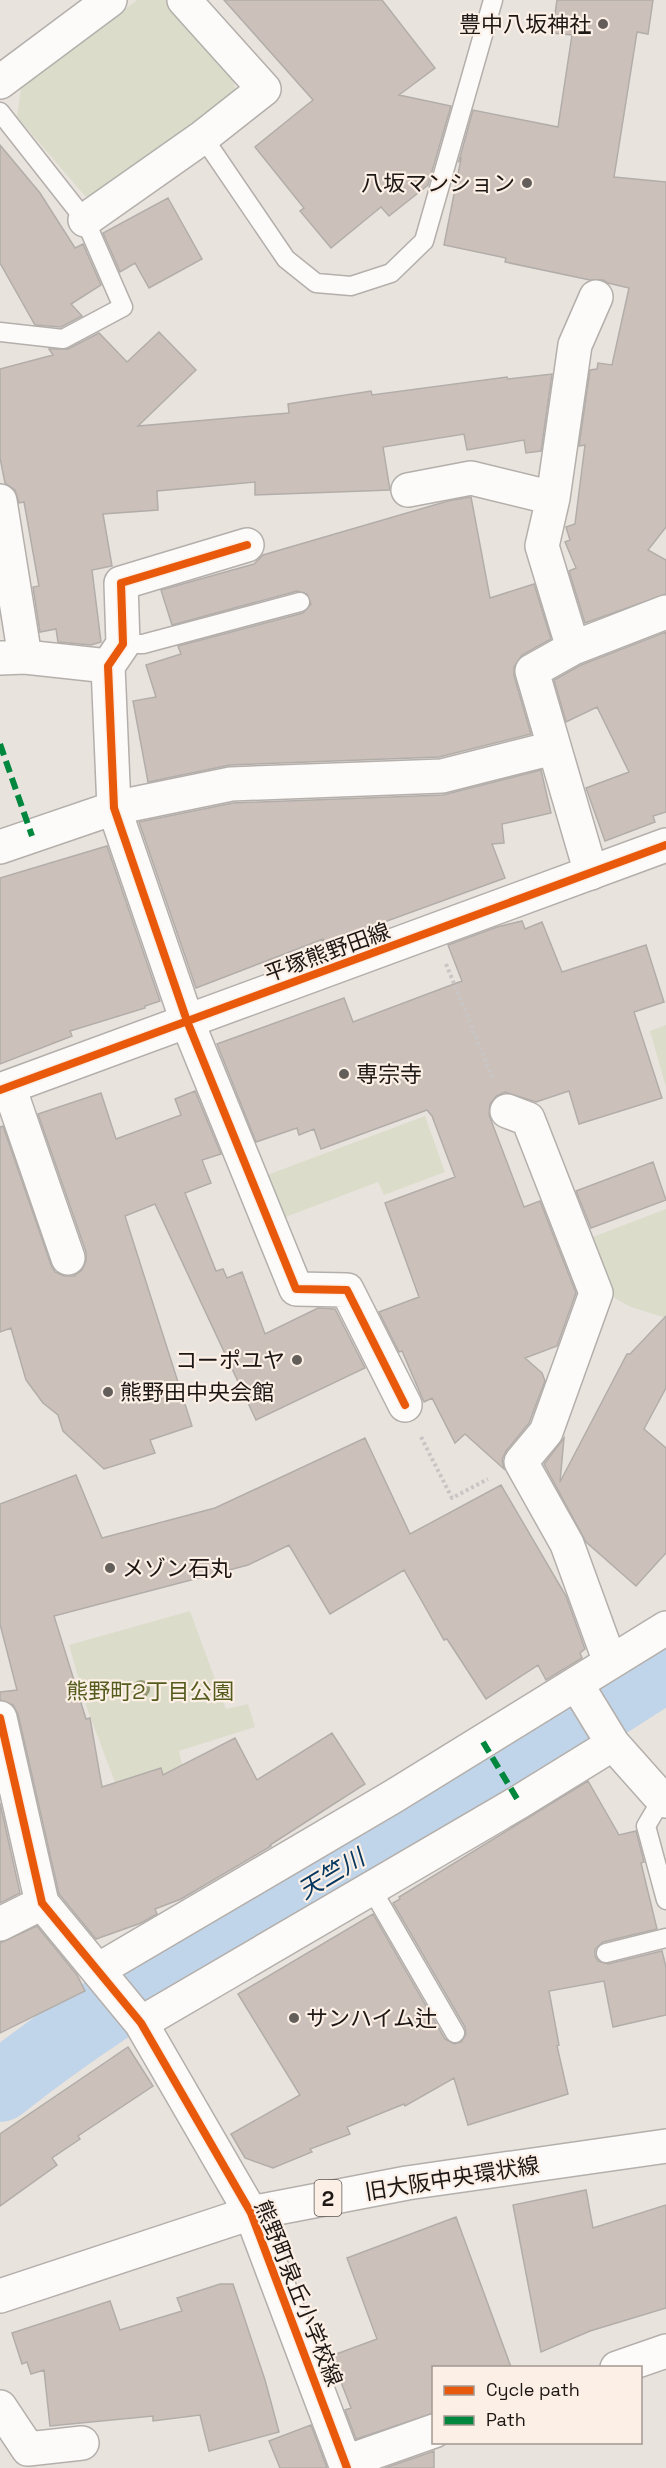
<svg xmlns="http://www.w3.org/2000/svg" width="666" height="2468" viewBox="0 0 666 2468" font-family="'Space Grotesk','Noto Sans JP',sans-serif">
  <rect width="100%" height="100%" fill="#e9e3de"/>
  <path fill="#dcdccb" d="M137 0H172L231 72 236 92 101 197 85 196 17 117 21 88Z
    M666 1025V1087L650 1031Z
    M425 1116 445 1172 384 1195 378 1182 283 1218 267 1175Z
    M666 1209V1318L631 1307 607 1294 590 1238Z
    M190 1611 226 1709 248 1704 255 1727 179 1751 190 1797 129 1820 87 1708 69 1645Z"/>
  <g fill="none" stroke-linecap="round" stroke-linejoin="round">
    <path stroke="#c0d5e9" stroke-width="70" d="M0 2087C105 2003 223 1937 338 1869 449 1803 558 1736 666 1666"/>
  </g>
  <path fill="#cbc1ba" stroke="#b2ada9" stroke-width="1.5" d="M224 0H382L435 68 399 95 451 106 428 185 389 216 381 207 331 248 300 211 304 208 255 147 313 100Z
    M557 0H653L648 34 637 32 614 177 666 182V527L648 550 666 560V594L585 623 569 571 576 568 565 542 570 540 566 527 575 524 585 445 579 446 590 370 597 369 598 363 612 365 629 288 608 283 603 280H590L505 262 506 258 444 245 461 159 459 161 473 110 558 127 572 35 552 33Z
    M0 145 40 193 75 248 83 244 101 285 71 304 82 316 61 327 35 325 0 263Z
    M168 198 202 259 149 288 135 263 120 272 103 233Z
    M159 332 196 370 138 426 289 413 288 404 371 391 372 395 507 377 508 379 552 374 541 451 526 453 524 440 467 450 464 434 383 447 390 490 255 495V482L157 491 158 510 103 514 112 566 92 570 101 642 91 645 58 642 56 629 40 632 33 587 39 586 24 502 19 503 15 490 5 483 0 458V369L53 355 49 349H68L99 333 127 362Z
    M471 497 490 598 534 584 551 639 522 655 514 667V676L531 734 439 757 230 765 148 782 133 701 156 697 146 665 181 654 178 646 303 613 311 604 307 594 297 591 172 625 161 590 254 564 263 555 448 501Z
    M666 632V812L653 816 655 822 605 841 586 788 629 772 597 707 566 722 554 680 581 665Z
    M541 770 551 813 502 824 504 843 492 844 505 878 324 944 323 939 196 988 139 822 233 803 443 795Z
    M107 846 160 1001 145 1006V1008L70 1031 72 1036 0 1064V878Z
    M522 921 525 929 542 922 562 972 646 945 664 1002 634 1012 662 1098 579 1124 569 1091 536 1102 505 1092 496 1096 490 1104 489 1115 524 1207 540 1201 576 1293 557 1346 525 1358 542 1373 545 1381 529 1423 506 1451 502 1460 504 1469 465 1434 455 1443 432 1398 424 1402 402 1351 399 1352 379 1312 419 1297 385 1203 455 1177 432 1116 427 1110 321 1149 314 1129 299 1135 297 1128 256 1142 217 1044 344 998 353 1022 462 981 448 945 497 927Z
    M195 1091 221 1154 202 1160 211 1183 185 1193 216 1271 223 1269 227 1278 242 1272 265 1334 318 1308 335 1309 365 1368 256 1420 155 1204 125 1216 192 1426 150 1440 155 1453 104 1469 63 1431 58 1415 43 1403 26 1380 11 1328 0 1332V1127L3 1126 51 1265 55 1272 64 1276H74L82 1270 86 1261V1252L38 1114 101 1093 116 1139 181 1115 175 1099Z
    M653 1162 666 1200 591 1228 576 1191Z
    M666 1316V1388L644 1429 666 1448V1553L636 1586 586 1542 544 1464 564 1438 560 1482 627 1354H630Z
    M365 1438 410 1534 501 1485 566 1596 585 1649 580 1653 582 1658 546 1680 538 1665 486 1699 447 1639 444 1640 404 1570 330 1614 289 1545 248 1565 54 1616 86 1719 90 1718 102 1787 161 1768 163 1775 235 1738 257 1780 332 1733 365 1784 270 1845 271 1846 181 1899 155 1909 157 1914 141 1923 96 1939 59 1894 18 1714 13 1705 0 1700V1692L17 1690 0 1624V1504L76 1475 102 1538 215 1508Z
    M588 1781 619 1835 636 1831 644 1862 641 1863 657 1929 603 1942 595 1949V1956L598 1961 608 1964 662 1951 666 1967V2015L613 2027 604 1981 549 1991 559 2045 557 2046 568 2094 468 2125 454 2078 405 2106 404 2104 347 2127 350 2134 310 2149 312 2152 273 2168 245 2158 231 2134 300 2095 238 1994 373 1914 445 2039 454 2044 461 2042 466 2034 465 2027 393 1903 400 1899 399 1897Z
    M0 1803 20 1893 0 1903Z
    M37 1926 77 1975 85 1991 0 2033V1943Z
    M128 2047 153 2086 78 2136 80 2139 52 2158 57 2165 0 2206V2134Z
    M586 2190 593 2228 666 2205V2308L590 2331 541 2352 513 2205Z
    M456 2217 511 2367H434V2413L356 2439 345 2410 351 2408 331 2356 377 2339 347 2258Z
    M220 2284H233L265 2380 279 2432 209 2451 200 2415 153 2421V2416L50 2426 44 2370 31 2374 27 2362 22 2364 12 2333 110 2301 120 2330 182 2311 177 2298Z
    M311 2425 327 2468H280L269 2441Z
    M434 2451V2468H385Z"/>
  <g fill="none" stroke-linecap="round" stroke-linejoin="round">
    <g stroke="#b4afab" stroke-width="21">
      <path id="service" d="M0 112 85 220 123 307 63 339 0 332
        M203 137 286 259 316 283 351 286 391 273 424 241 493 0
        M123 644H143L300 602
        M662 1799 646 1826 666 1900
        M371 1888 455 2033
        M606 1953 666 1938"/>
    </g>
    <g stroke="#b4afab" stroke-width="36">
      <path id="minor" d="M0 82 110 0
        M85 220 203 137 264 89 184 0
        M596 297 575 345 553 498 542 546 573 648 666 612
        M408 490 471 478 553 498
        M0 501 25 657
        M247 545 121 583 123 644 108 666 114 808 187 1021 296 1289 347 1290 405 1405
        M573 648 532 671 591 873
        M0 658 25 657 108 666
        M0 847 114 808 231 784 442 776 553 748
        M9 1087 68 1258
        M507 1111 528 1119 596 1293 546 1432 521 1462 567 1544 610 1662
        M577 1685 613 1744
        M0 1718 42 1903 141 2023 251 2213 347 2468
        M0 1924 42 1903
        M98 1970 394 1796 666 1628
        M141 2023 519 1802 613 1744 662 1799 666 1801
        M617 2368 666 2351
        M0 2407 28 2449 82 2443
        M346 2462 434 2431"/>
    </g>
    <g stroke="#b4afab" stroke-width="36">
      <path id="tertiary" d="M0 1090 666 845"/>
    </g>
    <g stroke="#b4afab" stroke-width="36">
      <path id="primary" d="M0 2296 251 2213 407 2183 666 2146"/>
    </g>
    <path stroke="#c8c5c4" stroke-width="4" stroke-dasharray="3 3" stroke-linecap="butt" d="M446 964 493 1079
      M421 1437 452 1498 488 1479"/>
    <use href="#service" stroke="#fcfbfa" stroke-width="18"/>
    <use href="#minor" stroke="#fcfbfa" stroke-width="33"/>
    <use href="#tertiary" stroke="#fcfbfa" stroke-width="33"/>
    <use href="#primary" stroke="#fcfbfa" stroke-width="33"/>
    <path stroke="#00873e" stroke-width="6" stroke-dasharray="12 6" stroke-linecap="butt" d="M0 744 32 836
      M483 1742 519 1802"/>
    <g stroke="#fcefe6" stroke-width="11">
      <path id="cycleway" d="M247 545 121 583 123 644 108 666 114 808 187 1021 296 1289 347 1290 405 1405
        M0 1090 666 845
        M0 1718 42 1903 141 2023 251 2213 347 2468"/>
    </g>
    <use href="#cycleway" stroke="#e8590c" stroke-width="8"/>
  </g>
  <circle fill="#969973" cx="141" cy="1689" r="9"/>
  <g fill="#645e5b" stroke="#fcefe6" stroke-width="2">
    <circle cx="603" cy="24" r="6"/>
    <circle cx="527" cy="183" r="6"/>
    <circle cx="344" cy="1074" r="6"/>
    <circle cx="297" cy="1360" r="6"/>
    <circle cx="108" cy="1392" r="6"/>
    <circle cx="110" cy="1568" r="6"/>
    <circle cx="294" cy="2018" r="6"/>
  </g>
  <g text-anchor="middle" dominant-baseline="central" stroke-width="4.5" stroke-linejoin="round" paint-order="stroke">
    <rect fill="#fcefe6" stroke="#5f5853" stroke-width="1.5" x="314.5" y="2180" width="27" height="36" rx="4.5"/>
    <g font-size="21" font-weight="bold" fill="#1c1714">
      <text x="328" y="2198">2</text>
    </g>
    <g font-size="22" fill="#1c1714" stroke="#fcefe6" text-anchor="start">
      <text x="591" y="24" text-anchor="end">豊中八坂神社</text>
      <text x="515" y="183" text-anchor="end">八坂マンション</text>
      <text x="356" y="1074">専宗寺</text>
      <text x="285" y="1360" text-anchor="end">コーポユヤ</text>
      <text x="120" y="1392">熊野田中央会館</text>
      <text x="122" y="1568">メゾン石丸</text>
      <text x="306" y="2018">サンハイム辻</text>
    </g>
    <g font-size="22" fill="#1c1714" stroke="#fcefe6">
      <text transform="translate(327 952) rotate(-20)">平塚熊野田線</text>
      <text transform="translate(452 2178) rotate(-9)">旧大阪中央環状線</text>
      <text transform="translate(299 2293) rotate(68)">熊野町泉丘小学校線</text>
    </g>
    <g font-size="22" fill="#535c1c" stroke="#fcefe6">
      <text x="150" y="1691">熊野町2丁目公園</text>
    </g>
    <g font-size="24" font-style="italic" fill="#053860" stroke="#fcefe6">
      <text transform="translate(331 1874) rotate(-31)">天竺川</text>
    </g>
  </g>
  <rect x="432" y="2366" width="210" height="78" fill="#fcefe6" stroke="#a29992" stroke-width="1.5"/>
  <rect x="444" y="2386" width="30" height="9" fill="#e8590c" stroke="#a29992" stroke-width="1.5"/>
  <text x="486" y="2396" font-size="18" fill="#1c1714">Cycle path</text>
  <rect x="444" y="2416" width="30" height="9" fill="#00873e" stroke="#a29992" stroke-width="1.5"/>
  <text x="486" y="2426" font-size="18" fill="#1c1714">Path</text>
</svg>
